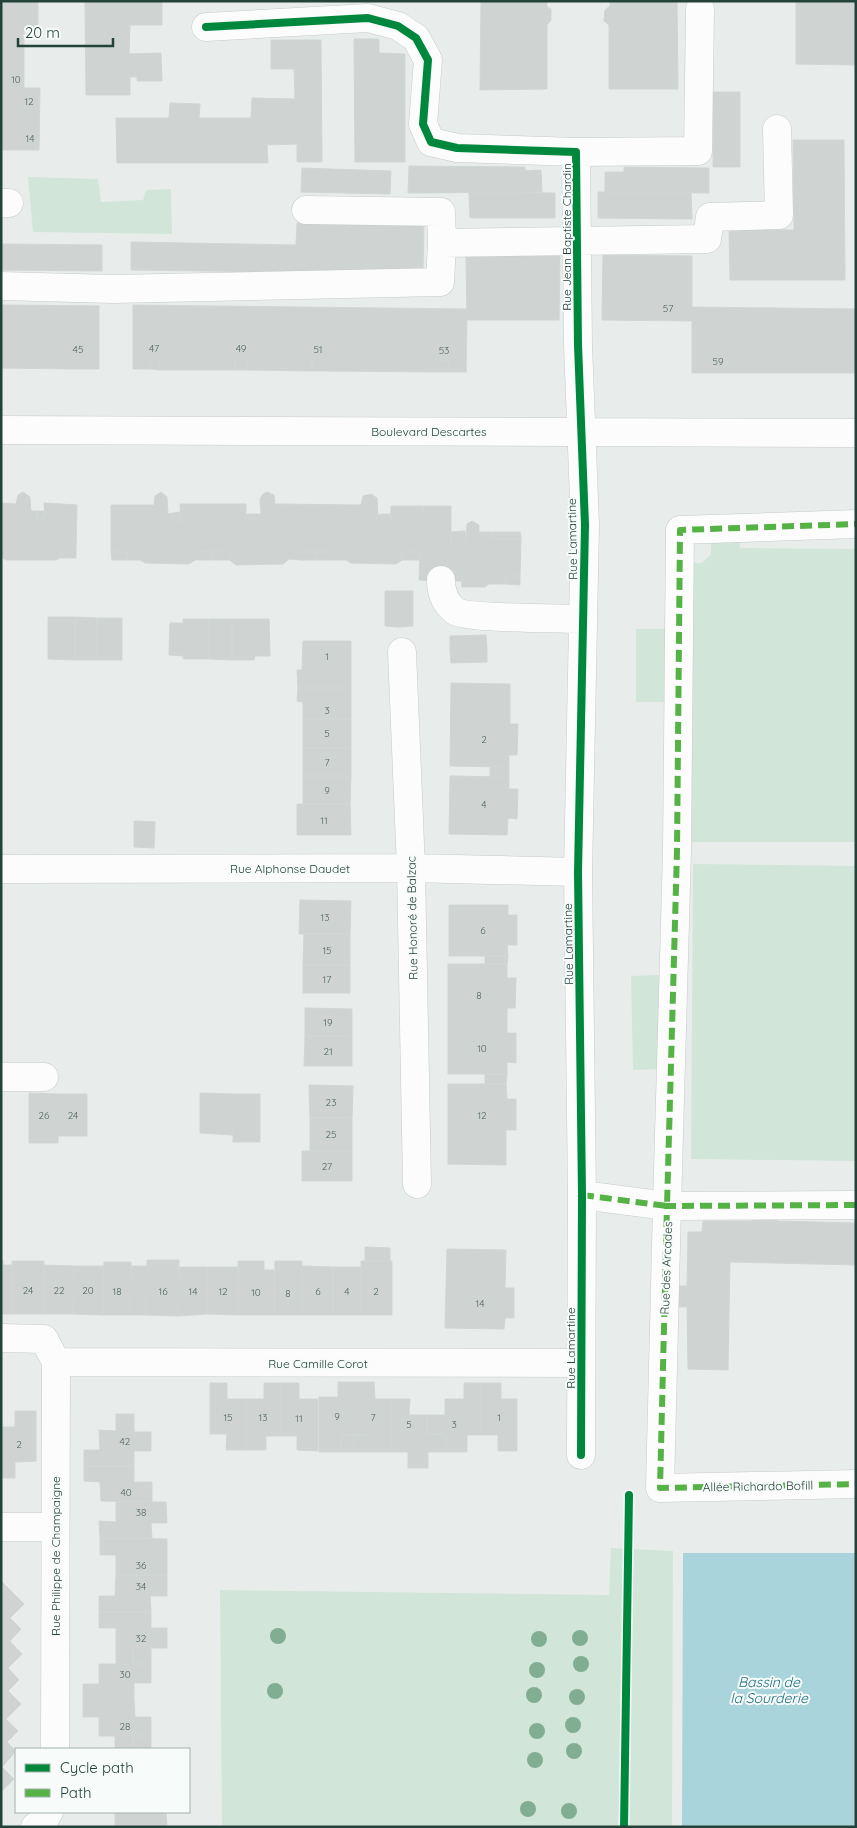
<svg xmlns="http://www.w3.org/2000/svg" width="857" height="1828" viewBox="0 0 857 1828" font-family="Quicksand,sans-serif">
  <rect width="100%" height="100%" fill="#e8edeb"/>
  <path fill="#d1e6d8" d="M28 177 98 179 101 202 143 200 146 190 171 189 172 234 33 232Z
    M711 540H739L740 548 856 549V842H691V563H702L711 554Z
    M636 629H667V702H636Z
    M693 864 856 866V1161L691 1159Z
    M659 975 661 1069 633 1070 631 976Z
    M611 1548 673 1551 672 1827H222L220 1590 609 1595Z"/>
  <path fill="#a9d4db" d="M683 1553H856V1827H682Z"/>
  <path fill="#cfd4d2" stroke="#d1d6d4" d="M1 1H38V28L24 29V88H40L39 150H1Z
    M85 1H162V25H130L129 54 161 53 162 81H137V77H130V95H86Z
    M481 1H547V7L551 9V20L547 25V89L480 90Z
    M610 1H677L678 89H609V25L604 21 605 10 610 6Z
    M796 1H856V65L796 64Z
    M354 39H379V53L405 54V162H355Z
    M271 40H321L322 162H297V144L267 145 268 163H117L116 118H169L170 103 200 104 199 118H251L252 98 295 99 294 69H271Z
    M713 92H740V167H713Z
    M793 140H844L845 280H730L729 229 794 230Z
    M409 166 525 167V171L541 170 542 192 408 193Z
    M624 167 709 168V193L605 192V172H624Z
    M302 168 391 171 390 194 301 192Z
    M469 192 555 193V218H470Z
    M598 192 691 193 692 219 598 218Z
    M297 223 424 225 423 274 131 270V242L296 245Z
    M1 244 102 245V271L1 270Z
    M603 255 692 256V307L856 309V373H692V321L602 320Z
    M466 256H560L559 320H467Z
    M1 305 99 306V369H85L84 359 74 358 73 369 1 368Z
    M133 305 467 309 466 372H449V361H439L438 372 326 371 325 361 312 360V371L247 370V360H235V370H159V359L150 360V369H133Z
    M74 358 84 359 85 369H73Z
    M159 359V370L150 369V360Z
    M235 360H247V370H235Z
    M312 360 325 361 326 371H312Z
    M439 361H449V372H438Z
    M23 492 30 497 31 511H37V519H45L44 503 77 505 76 550 60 549V558L56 560H6L1 557V503L16 504 18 495Z
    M161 492 167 497 168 514 173 513V521H181L180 504H246V522L255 521 254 514H261L260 499 263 494 267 492 274 495 275 504 361 505 363 496 371 494 377 498 378 515 382 514V522L391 521V506H423V513L451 514V544L466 543 467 524 472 521 479 525V532H492V539H521L520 576H506V584H489L485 587H462L461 571H449L448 581 419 580 420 552H402V560L396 564 351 563 346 560H329L328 552H301L302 560 289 559 283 564 236 565 230 560V551L196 552 195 560 189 564 145 563 140 560H127V552H111V505H154L155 496Z
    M423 506H451V514L423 513Z
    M37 511H45V519H37Z
    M180 512 181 521H173V513Z
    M247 514H254L255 521 246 522Z
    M382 514H391V521L382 522Z
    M465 531 466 543 451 544V532Z
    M492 532H520L521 539H492Z
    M60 549 76 550V558H60Z
    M230 551V560H212V552Z
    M111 552H127V560H112Z
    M196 552H212L213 560H195Z
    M301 552H316V560H302Z
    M316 552H328L329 560H316Z
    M402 552H420L419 560H402Z
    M449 571H462V581H448Z
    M506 576H520V585L506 584Z
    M385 591H399L398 627 385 626Z
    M399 591H413V626L398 627Z
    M48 617H75V660L48 659Z
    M75 617 97 618V660H75Z
    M97 618H122V660H97Z
    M183 619H209V659H183V656L169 655 170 623H183Z
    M209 619H232V660L209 659Z
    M232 619H269L270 656H255L254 660H232Z
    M486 635 487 649 450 650V636Z
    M303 641H351V688H298L297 670H302Z
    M487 649V662L451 663 450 650Z
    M451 683 510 684V724H518L517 755H509V767L450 766Z
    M298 688H351V719H303V702L297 701Z
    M303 719H351V748H303Z
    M303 748H351V776H303Z
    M490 767H509V777H490Z
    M303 776H351L350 804H303Z
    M450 776 509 777V789H518L517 819 508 818 507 835 449 834Z
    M297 804H350L351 835H297Z
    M134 821 155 822 154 848 134 847Z
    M300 900 351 901 350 934H299Z
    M449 905H508V915H517V945H507L508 956H449Z
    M304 934H350V965H303Z
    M485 956H508L507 964H485Z
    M448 964H507V978H516L515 1008H507V1033H516V1063L507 1062V1074H448Z
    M303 965H350V993H303Z
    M305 1008 352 1009V1036H305Z
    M305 1036H352V1066H304Z
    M485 1074H507L506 1084H485Z
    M448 1084H506L507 1099H516V1130H506V1165L448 1164Z
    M309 1085 353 1086 352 1118H310Z
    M29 1093 59 1094 58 1143H29Z
    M200 1093 234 1094 233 1135 200 1133Z
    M59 1094H87V1136H58Z
    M234 1094H260V1142H233Z
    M310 1118H352V1151H310Z
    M302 1151H352V1181H302Z
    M753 1211H777V1221L856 1223V1265L730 1262 728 1370 688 1369 687 1307H677L676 1286H687L688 1232H702L703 1221H753Z
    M365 1247 390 1248V1261H365Z
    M447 1249 506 1250 505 1288H514V1318H505L504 1329 445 1328Z
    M1 1260H3L2 1314H1Z
    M147 1260H179L178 1316 146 1315Z
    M12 1261H44V1314H12Z
    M238 1261H264V1270H274V1315H238Z
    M275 1261H302V1315H274Z
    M361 1261H392V1315H361Z
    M104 1262H131L130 1315H103Z
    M3 1265H12V1314H2Z
    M44 1265 74 1266 73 1314H44Z
    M74 1266H104L103 1315 73 1314Z
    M131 1266H147L146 1315H130Z
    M302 1266 333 1267V1315H302Z
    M179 1267H207V1314L178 1316Z
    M207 1267H238V1315L207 1314Z
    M333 1267H361V1315H333Z
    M338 1382H355L354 1435H341V1452H319V1397H338Z
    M355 1382H374L375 1399H391V1452H368L369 1435H354Z
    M210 1383H227V1399H246V1450H226L227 1434H210Z
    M264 1383H281V1436H266V1450H246V1399H264Z
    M281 1383H299V1399H318V1451L297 1450V1436H281Z
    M464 1383H481V1435H467V1452H446V1434H427V1415H445V1399H464Z
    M481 1383H501V1399H517V1451H498V1435H481Z
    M391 1399H410L409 1415H427V1434H446V1452H428V1468H408V1452H391Z
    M15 1411H36V1461L15 1462V1478H1V1427H15Z
    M116 1414H134V1432H151V1451H134V1466H84V1450H100L99 1430 116 1431Z
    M341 1435H354V1452H341Z
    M354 1435H369L368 1452H354Z
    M84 1466H134V1482H152V1502L101 1501 100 1482 84 1481Z
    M116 1502H166L167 1523H151L152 1538H100L99 1521 116 1522Z
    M100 1538 167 1539V1575H116V1555H100Z
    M116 1575H167V1596H150L151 1612H99V1596H115Z
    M1 1581 24 1604 10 1618 21 1629 10 1641 1 1632Z
    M99 1612H151V1628H167V1648H151V1664H133V1649L116 1648V1628H99Z
    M1 1632 22 1654 8 1668 19 1680 8 1691 1 1684Z
    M116 1648 133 1649V1664H151V1683H134V1699L83 1700V1684H99V1664H116Z
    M1 1684 21 1704 6 1719 18 1731 7 1742 1 1736Z
    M134 1699 135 1717H151V1736H133V1749H115V1736H99V1717H83V1700Z
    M1 1736 16 1751 2 1767 14 1779 3 1790 1 1789Z
    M133 1736H151V1749H133Z
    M115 1812H166L167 1827H115Z"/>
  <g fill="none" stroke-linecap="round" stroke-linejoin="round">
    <g stroke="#c5cac8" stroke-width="29">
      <path id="minor" d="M206 27 368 18 398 26 416 38 428 60 423 124 431 142 457 148 576 152 578 345 585 525 578 872 582 1195 581 1455
        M576 152 698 151 700 9
        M1 203H9
        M306 210 441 212 442 243 707 239 710 217 779 215 777 129
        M1 286 113 289 440 282 442 243
        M1 430 856 433
        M441 580C441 593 445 603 455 611 467 619 563 618 583 619
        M402 652 411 868 417 1184
        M1 869 411 868 578 872
        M1 1077H44
        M582 1195 667 1206 677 851 680 530 856 524
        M856 1205 667 1206 660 1488 856 1484
        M1 1338 44 1339 56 1362 55 1749
        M56 1362 581 1363
        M1 1527H54
        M35 1827 46 1817 49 1812"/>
    </g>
    <use href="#minor" stroke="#fcfcfc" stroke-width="28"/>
    <path stroke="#55b346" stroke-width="6" stroke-dasharray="12 6" stroke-linecap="butt" d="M582 1195 667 1206 677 851 680 530 856 524
      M856 1205 667 1206 660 1488 856 1484"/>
    <g stroke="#f7fbf9" stroke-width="11">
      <path id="cycleway" d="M206 27 368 18 398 26 416 38 428 60 423 124 431 142 457 148 576 152 578 345 585 525 578 872 582 1195 581 1455
        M624 1827 629 1495"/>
    </g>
    <use href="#cycleway" stroke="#00873e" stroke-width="8"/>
  </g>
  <g fill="#81ae93">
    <circle cx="278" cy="1636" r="8"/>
    <circle cx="580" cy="1638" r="8"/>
    <circle cx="539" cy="1639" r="8"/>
    <circle cx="581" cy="1664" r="8"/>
    <circle cx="537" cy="1670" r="8"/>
    <circle cx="275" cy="1691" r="8"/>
    <circle cx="534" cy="1695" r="8"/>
    <circle cx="577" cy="1697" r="8"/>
    <circle cx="573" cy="1725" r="8"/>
    <circle cx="537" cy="1731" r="8"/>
    <circle cx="574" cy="1751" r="8"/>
    <circle cx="535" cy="1760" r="8"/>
    <circle cx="528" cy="1809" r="8"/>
    <circle cx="569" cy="1811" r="8"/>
  </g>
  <g text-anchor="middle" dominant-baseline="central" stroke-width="4" stroke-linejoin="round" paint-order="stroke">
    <g font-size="10" fill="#506761">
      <text x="16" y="79">10</text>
      <text x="29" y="101">12</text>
      <text x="30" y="138">14</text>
      <text x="668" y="308">57</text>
      <text x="154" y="348">47</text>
      <text x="241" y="348">49</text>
      <text x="78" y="349">45</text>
      <text x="318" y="349">51</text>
      <text x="444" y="350">53</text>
      <text x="718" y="361">59</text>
      <text x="327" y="656">1</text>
      <text x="327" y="710">3</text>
      <text x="327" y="733">5</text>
      <text x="484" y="739">2</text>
      <text x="327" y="762">7</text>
      <text x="327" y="790">9</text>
      <text x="484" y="804">4</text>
      <text x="324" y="820">11</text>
      <text x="325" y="917">13</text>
      <text x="483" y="930">6</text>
      <text x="327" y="950">15</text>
      <text x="327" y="979">17</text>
      <text x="479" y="995">8</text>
      <text x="328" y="1022">19</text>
      <text x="482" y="1048">10</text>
      <text x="328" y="1051">21</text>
      <text x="331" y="1102">23</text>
      <text x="44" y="1115">26</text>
      <text x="73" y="1115">24</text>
      <text x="482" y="1115">12</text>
      <text x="331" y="1134">25</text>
      <text x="327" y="1166">27</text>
      <text x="28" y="1290">24</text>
      <text x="59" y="1290">22</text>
      <text x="88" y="1290">20</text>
      <text x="117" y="1291">18</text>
      <text x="163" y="1291">16</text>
      <text x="193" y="1291">14</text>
      <text x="223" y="1291">12</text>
      <text x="318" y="1291">6</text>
      <text x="347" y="1291">4</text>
      <text x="376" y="1291">2</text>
      <text x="256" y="1292">10</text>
      <text x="288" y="1293">8</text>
      <text x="480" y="1303">14</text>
      <text x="337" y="1416">9</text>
      <text x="228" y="1417">15</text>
      <text x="263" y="1417">13</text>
      <text x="373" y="1417">7</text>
      <text x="499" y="1417">1</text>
      <text x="299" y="1418">11</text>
      <text x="409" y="1424">5</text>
      <text x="454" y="1424">3</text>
      <text x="125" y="1441">42</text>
      <text x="19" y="1444">2</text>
      <text x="126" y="1492">40</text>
      <text x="141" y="1512">38</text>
      <text x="141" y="1565">36</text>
      <text x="141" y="1586">34</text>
      <text x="141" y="1638">32</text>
      <text x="125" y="1674">30</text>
      <text x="125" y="1726">28</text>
    </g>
    <g font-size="12" fill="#24423a" stroke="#f7fbf9">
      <text transform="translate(566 237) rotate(-90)">Rue Jean Baptiste Chardin</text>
      <text x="429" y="431">Boulevard Descartes</text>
      <text transform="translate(572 539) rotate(-91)">Rue Lamartine</text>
      <text x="290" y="868">Rue Alphonse Daudet</text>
      <text transform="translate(412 918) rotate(-91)">Rue Honoré de Balzac</text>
      <text transform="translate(568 944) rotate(-91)">Rue Lamartine</text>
      <text transform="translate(666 1268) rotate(-88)">Rue des Arcades</text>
      <text transform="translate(570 1348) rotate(-90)">Rue Lamartine</text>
      <text x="318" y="1363">Rue Camille Corot</text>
      <text transform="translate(758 1486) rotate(-1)">Allée Richardo Bofill</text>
      <text transform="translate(55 1556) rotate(-90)">Rue Philippe de Champaigne</text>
    </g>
    <g font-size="14" font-style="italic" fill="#1c6f80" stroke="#f7fbf9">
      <text x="769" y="1682">Bassin de<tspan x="769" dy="16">la Sourderie</tspan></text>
    </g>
  </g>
  <rect width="857" height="1828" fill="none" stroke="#24423a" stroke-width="5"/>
  <rect x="15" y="1748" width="175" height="65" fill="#f7fbf9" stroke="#a3b1ad"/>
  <rect x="25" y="1764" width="25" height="8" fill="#00873e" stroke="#a3b1ad"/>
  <text x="60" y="1773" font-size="15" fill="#24423a">Cycle path</text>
  <rect x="25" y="1789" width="25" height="8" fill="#55b346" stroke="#a3b1ad"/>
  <text x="60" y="1798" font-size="15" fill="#24423a">Path</text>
  <path d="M18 38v8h95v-8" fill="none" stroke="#24423a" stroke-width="2.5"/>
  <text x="25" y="38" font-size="15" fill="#24423a" stroke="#f7fbf9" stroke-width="4" paint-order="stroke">20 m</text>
</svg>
